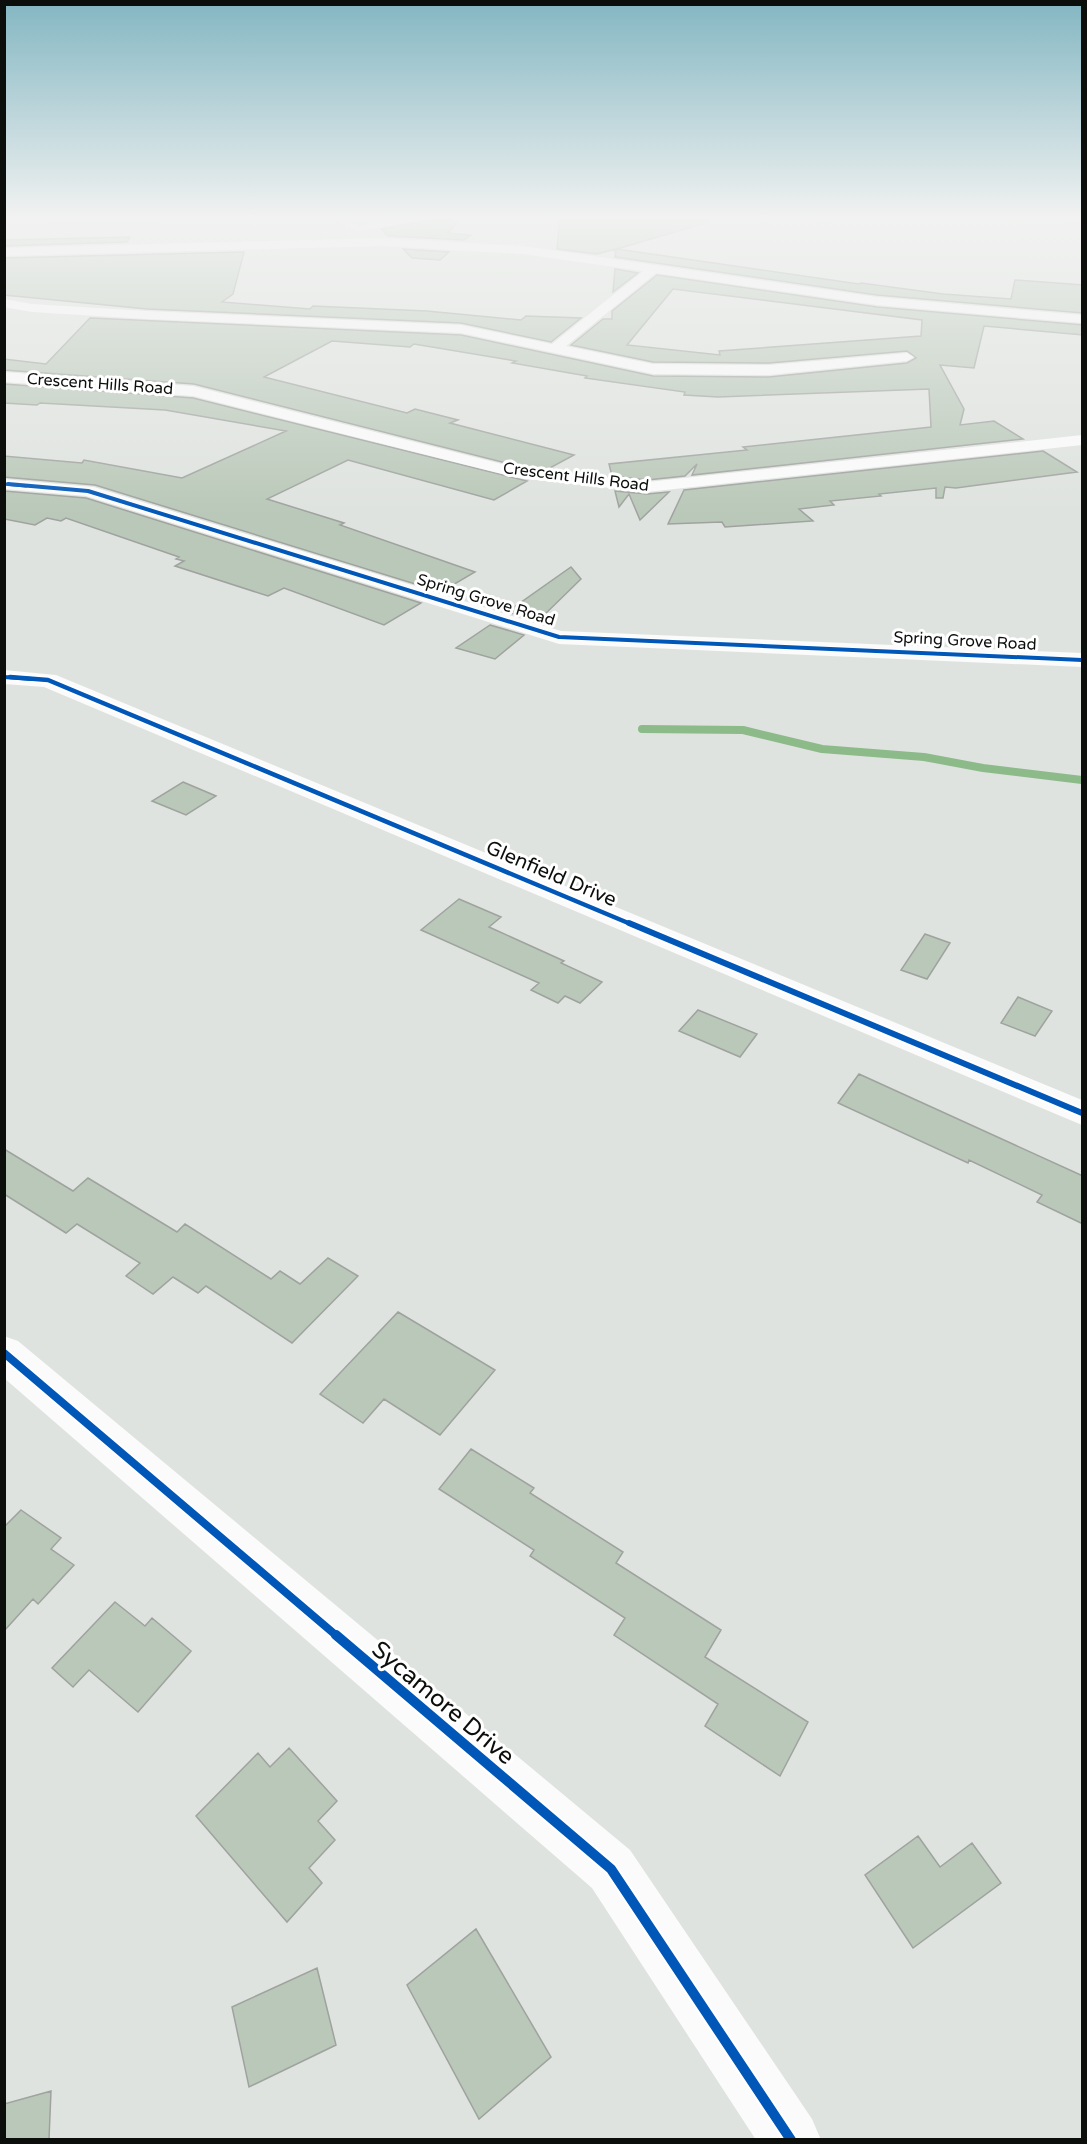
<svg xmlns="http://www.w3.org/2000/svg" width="1087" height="2144" viewBox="0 0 1087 2144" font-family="'Varela Round',sans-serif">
  <rect width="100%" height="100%" fill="#dfe3df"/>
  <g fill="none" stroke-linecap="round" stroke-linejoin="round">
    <path stroke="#8dba89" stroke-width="8" d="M642 729 743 730 822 749 924 757 983 768 1082 780"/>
  </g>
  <path fill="#b9c8b8" stroke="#9fa29e" stroke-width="1.5" fill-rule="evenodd" d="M560 214H707L709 222 617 249 859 284 861 283 943 294 1011 299 1015 280 1083 285V313L877 295 615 257 616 249 597 254 557 249Z
    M444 218 457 223 448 233 471 235 464 240 388 236 381 229Z
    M130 237 127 242 4 246V240Z
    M403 249 449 252 440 260 412 258Z
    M244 252 233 294 222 302 310 309 313 306 427 311 521 320 526 316 581 318 551 342 461 323 147 309 4 295V258Z
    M615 269 638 273 613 292Z
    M657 275 877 307 1083 325V335L984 326 974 368 940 365 964 409 960 425 994 421 1023 439 692 475 697 464 685 476 647 480 612 476 609 464 747 450 743 447 931 427 929 389 718 397 684 395 685 392 585 378 587 376 512 363 516 361 414 344 410 347 332 341 264 377 407 413 415 409 458 420 450 423 574 455 548 469 518 466 194 384 4 370V359L46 364 90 318 461 335 653 376 769 377 907 363 916 358 907 351 769 363 653 362 571 345 603 319H612V311ZM673 289 922 320 921 336 719 351 720 355 627 345Z
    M4 384 193 398 527 481 494 500 348 460 267 499 344 523 340 525 475 572 441 592 95 485 4 477V456L82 463 84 460 182 478 286 431 165 410 40 403 37 405 4 403Z
    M1043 451 1077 472 956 488 945 487 943 498H936V488L879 494 881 496 830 501 834 505 799 509 813 521 725 527 722 522 668 524 684 490Z
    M4 491 86 498 421 603 384 625 284 588 268 596 175 566 184 561 176 559 179 557 66 518 61 521 47 518 35 525 4 519Z
    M615 491 647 494 669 492 640 520 629 494 619 507Z
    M571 567 581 579 538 621 507 612Z
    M490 625 524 635 495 659 456 648Z
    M183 782 216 796 186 815 152 801Z
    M459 899 501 917 489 927 564 961 561 963 602 982 580 1003 565 996 558 1003 531 990 539 983 421 930Z
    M925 934 950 943 927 979 901 970Z
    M1018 997 1052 1011 1035 1036 1001 1023Z
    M698 1010 757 1034 740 1057 679 1031Z
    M859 1074 1083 1176V1224L1037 1202 1042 1195 969 1160 968 1163 838 1103Z
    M4 1149 73 1191 88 1178 177 1232 185 1224 271 1279 280 1271 300 1284 328 1258 358 1276 292 1343 206 1286 198 1293 173 1277 153 1294 126 1276 140 1263 77 1224 66 1233 4 1194Z
    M398 1312 495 1370 440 1435 384 1399 363 1423 320 1394Z
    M471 1449 534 1488 530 1493 623 1552 616 1563 721 1630 705 1657 808 1722 780 1776 705 1726 718 1704 614 1635 625 1618 530 1556 534 1550 439 1489Z
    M21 1510 61 1538 51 1549 74 1565 38 1604 33 1599 4 1631V1527Z
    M115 1602 145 1626 152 1618 191 1651 138 1712 89 1670 73 1687 52 1668Z
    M289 1748 337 1801 318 1821 335 1840 309 1868 322 1883 287 1922 196 1816 258 1753 270 1767Z
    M918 1836 940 1867 972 1843 1001 1883 913 1948 865 1875Z
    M476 1929 551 2057 479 2119 407 1985Z
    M317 1968 336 2045 249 2087 232 2007Z
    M51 2091 49 2139H4V2104Z"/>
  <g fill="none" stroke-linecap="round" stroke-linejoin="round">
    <path fill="#fafbfa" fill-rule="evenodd" d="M364 214H377L347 222 359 227 438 214H455L358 231 338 221Z
      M803 214H842L824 220Z"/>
    <path fill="#fafbfa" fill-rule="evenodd" d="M382 238 523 246 877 297 1082 315V323L877 305 656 273 566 346 653 364 769 365 907 353 914 357 907 361 769 375 653 374 461 333 147 319 32 312 4 307V299L32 304 147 311 461 325 552 344 643 271 523 254 382 246 4 256V248Z
      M4 372 193 386 518 468 647 482 1082 435V445L647 492 518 478 193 396 4 382Z
      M4 479 94 487 561 631 1082 653V667L559 644 86 496 4 489Z
      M4 670 56 675 1082 1100V1125L44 687 4 684Z
      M4 1336 18 1341 630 1850 812 2119 821 2140H756L592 1888 4 1378Z"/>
    <path fill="#fafbfa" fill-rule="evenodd" d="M1056 214 1082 216V222L1057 216Z"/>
    <path fill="#fafbfa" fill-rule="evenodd" d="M54 214H209L204 217 4 222V216Z"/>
    <g stroke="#fff" stroke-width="4.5">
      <path id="cycleway-far5" d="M4 484 26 486"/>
    </g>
    <g stroke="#fff" stroke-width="6">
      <path id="cycleway-far4" d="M8 484 88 491 559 637 1082 660
        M4 677 32 679"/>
    </g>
    <g stroke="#fff" stroke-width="8">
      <path id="cycleway-far3" d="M10 677 48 680 633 925"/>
    </g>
    <g stroke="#fff" stroke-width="10">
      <path id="cycleway-far2" d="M629 923 1082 1113"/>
    </g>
    <g stroke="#fff" stroke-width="11">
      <path id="cycleway-far1" d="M4 1353 338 1637"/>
    </g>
    <g stroke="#fff" stroke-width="14">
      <path id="cycleway" d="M336 1635 611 1869 791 2140"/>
    </g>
    <use href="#cycleway-far5" stroke="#0057b8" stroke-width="3"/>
    <use href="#cycleway-far4" stroke="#0057b8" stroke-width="4"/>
    <use href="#cycleway-far3" stroke="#0057b8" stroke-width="4.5"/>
    <use href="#cycleway-far2" stroke="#0057b8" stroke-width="6"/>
    <use href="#cycleway-far1" stroke="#0057b8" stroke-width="8"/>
    <use href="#cycleway" stroke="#0057b8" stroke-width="10"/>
  </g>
  <linearGradient id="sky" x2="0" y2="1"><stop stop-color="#83b6c2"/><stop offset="0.42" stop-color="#f1f2f1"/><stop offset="1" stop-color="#f1f2f1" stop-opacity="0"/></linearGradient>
  <rect width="1087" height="515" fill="url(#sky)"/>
  <g text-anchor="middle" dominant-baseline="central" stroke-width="6" stroke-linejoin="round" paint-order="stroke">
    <g font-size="16" fill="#0b0e0b" stroke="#fff">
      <text transform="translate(100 384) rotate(4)">Crescent Hills Road</text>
      <text transform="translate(576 477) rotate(7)">Crescent Hills Road</text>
      <text transform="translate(486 600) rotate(17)">Spring Grove Road</text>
      <text transform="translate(965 641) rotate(3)">Spring Grove Road</text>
    </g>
    <g font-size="20" fill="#0b0e0b" stroke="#fff">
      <text transform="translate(551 874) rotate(23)">Glenfield Drive</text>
    </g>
    <g font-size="24" fill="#0b0e0b" stroke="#fff">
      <text transform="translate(443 1703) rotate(40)">Sycamore Drive</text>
    </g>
  </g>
  <rect width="1087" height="2144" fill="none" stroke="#0b0e0b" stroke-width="12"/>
</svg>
